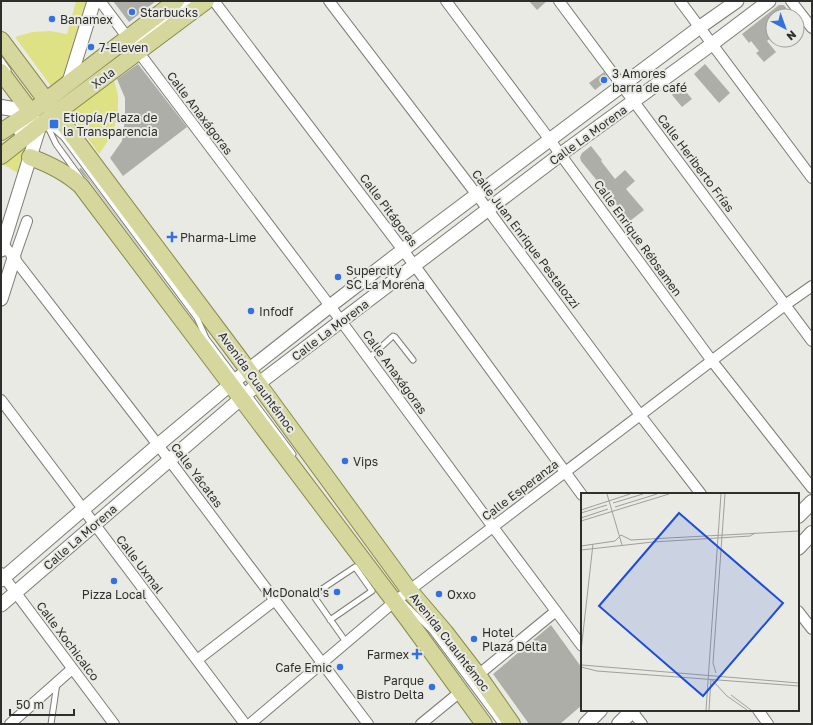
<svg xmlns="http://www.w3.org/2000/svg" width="813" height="725" viewBox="0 0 813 725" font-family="'Golos Text',sans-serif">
  <rect width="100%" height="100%" fill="#eaeae5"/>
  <path fill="#dfe284" d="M76 1H86L64 76 51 86 15 37 32 32 50 31 67 34Z
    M113 76 118 95V114L112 135 99 154 68 110Z
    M31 137 18 173 1 163Z"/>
  <path fill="#aeaea9" d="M113 1H156L129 22Z
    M529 1H547L537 10Z
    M779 5H784L792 16H773V36L767 41 776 52 764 62 756 53 759 51 751 41 749 43 742 34Z
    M138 64 187 127 123 176 110 158 122 141 125 119V98L117 79Z
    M705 64 730 93 719 103 694 74Z
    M604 72 609 79 595 90 589 83Z
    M682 87 692 99 682 107 672 95Z
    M591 146 602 160 601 161 615 179 625 170 635 181 626 189 644 210 630 221 581 161 580 157 582 153Z
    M81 168 172 291 89 180 84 176 79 169Z
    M551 625 582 668V705L560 724H529L493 674Z"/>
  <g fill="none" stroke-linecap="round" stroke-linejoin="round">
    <g stroke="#7c7d77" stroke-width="7">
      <path id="service" d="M131 45 190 1
        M1 60 8 70
        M46 123 56 144 80 177
        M47 123 64 138 197 318 206 338 293 454
        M17 133 37 117
        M369 358 393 336 395 337 413 360
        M403 602 432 631 501 724
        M330 620 372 591 355 567 313 595 346 642
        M51 724 57 683"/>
    </g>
    <g stroke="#7c7d77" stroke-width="12">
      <path id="minor" d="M100 1 330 306 493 527 582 646
        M214 1 415 266 582 495
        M329 1 477 195 640 415 701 494
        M446 1 544 132 712 361 812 488
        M559 1 812 341
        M680 1 812 178
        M791 1 812 28
        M3 244 158 445 368 724
        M14 258 27 221
        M1 400 245 724
        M1 573 114 724
        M798 611 812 629
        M197 660 275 600
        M478 675 556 611
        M631 710 642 724
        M758 710 768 724
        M10 724 72 669
        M250 724 394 602 785 305 812 286
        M421 724 460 692"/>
    </g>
    <g stroke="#7c7d77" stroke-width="15">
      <path id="tertiary" d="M68 85 94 1
        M1 250 40 125
        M1 299 14 258
        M1 580 158 445 237 379 330 306 403 250 700 27 737 1
        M1 605 258 384 561 154 712 44 769 1"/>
    </g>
    <g stroke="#7c7d77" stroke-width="16">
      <path id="secondary" d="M1 107 31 112
        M798 516 812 502
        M798 548 812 533
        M586 724 600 710
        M619 724 633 710"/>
    </g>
    <g stroke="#898b4b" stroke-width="18">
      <path id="primary" d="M1 40 240 359 409 590 445 632 478 675 512 724
        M1 72 31 112
        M1 132 31 112 176 1
        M1 156 56 113 206 1
        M30 157C49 164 66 172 81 186L409 621 484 724"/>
    </g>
    <use href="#service" stroke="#fff" stroke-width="5"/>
    <use href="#minor" stroke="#fff" stroke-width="10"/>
    <use href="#tertiary" stroke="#fff" stroke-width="13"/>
    <use href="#secondary" stroke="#fff" stroke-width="14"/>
    <use href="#primary" stroke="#d6d79d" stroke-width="16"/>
  </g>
  <g fill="#3272e0" stroke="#eaeae5" stroke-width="1.5">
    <circle cx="132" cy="12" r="4"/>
    <circle cx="52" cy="19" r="4"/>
    <circle cx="91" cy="47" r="4"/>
    <circle cx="604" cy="80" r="4"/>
    <rect x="49" y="119" width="10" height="10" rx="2"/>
    <path d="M170 231h4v4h4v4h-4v4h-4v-4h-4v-4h4z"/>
    <circle cx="338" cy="277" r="4"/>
    <circle cx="251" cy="311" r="4"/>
    <circle cx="345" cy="461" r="4"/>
    <circle cx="114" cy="581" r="4"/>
    <circle cx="337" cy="592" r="4"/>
    <circle cx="439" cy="594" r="4"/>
    <circle cx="474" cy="639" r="4"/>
    <path d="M415 648h4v4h4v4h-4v4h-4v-4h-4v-4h4z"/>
    <circle cx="340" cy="667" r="4"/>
    <circle cx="432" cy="687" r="4"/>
  </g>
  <g text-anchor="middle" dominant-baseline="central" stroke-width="4" stroke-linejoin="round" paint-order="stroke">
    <g font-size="12" fill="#2e2e2c" stroke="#eaeae5" text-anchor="start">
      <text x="140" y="12">Starbucks</text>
      <text x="60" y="19">Banamex</text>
      <text x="99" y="47">7-Eleven</text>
      <text x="612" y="73">3 Amores<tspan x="612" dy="14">barra de café</tspan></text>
      <text x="63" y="117">Etiopía/Plaza de<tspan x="63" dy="14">la Transparencia</tspan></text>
      <text x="180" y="237">Pharma-Lime</text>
      <text x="346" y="270">Supercity<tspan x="346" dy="14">SC La Morena</tspan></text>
      <text x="259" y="311">Infodf</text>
      <text x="353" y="461">Vips</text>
      <text x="329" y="592" text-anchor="end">McDonald's</text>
      <text x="114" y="594" text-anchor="middle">Pizza Local</text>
      <text x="447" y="594">Oxxo</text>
      <text x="482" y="632">Hotel<tspan x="482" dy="14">Plaza Delta</tspan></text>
      <text x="409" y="654" text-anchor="end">Farmex</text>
      <text x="332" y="667" text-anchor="end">Cafe Emic</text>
      <text x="424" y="680" text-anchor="end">Parque<tspan x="424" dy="14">Bistro Delta</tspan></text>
    </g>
    <g font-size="12" fill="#2e2e2c" stroke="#eaeae5">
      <text transform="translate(103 78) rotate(-37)">Xola</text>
      <text transform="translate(200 113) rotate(53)">Calle Anaxágoras</text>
      <text transform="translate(588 135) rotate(-36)">Calle La Morena</text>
      <text transform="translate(696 163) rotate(53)">Calle Heriberto Frías</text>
      <text transform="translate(389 210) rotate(53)">Calle Pitágoras</text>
      <text transform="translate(638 238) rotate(54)">Calle Enrique Rébsamen</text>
      <text transform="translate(526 239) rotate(53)">Calle Juan Enrique Pestalozzi</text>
      <text transform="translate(330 330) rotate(-37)">Calle La Morena</text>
      <text transform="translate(395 372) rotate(54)">Calle Anaxágoras</text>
      <text transform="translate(257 382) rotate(54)">Avenida Cuauhtémoc</text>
      <text transform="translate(197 475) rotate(53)">Calle Yácatas</text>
      <text transform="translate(520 490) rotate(-37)">Calle Esperanza</text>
      <text transform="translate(80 537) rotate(-41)">Calle La Morena</text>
      <text transform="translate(140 564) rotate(53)">Calle Uxmal</text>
      <text transform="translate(68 641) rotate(53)">Calle Xochicalco</text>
      <text transform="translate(450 642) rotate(52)">Avenida Cuauhtémoc</text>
    </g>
  </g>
  <g transform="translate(581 493)">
    <rect width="218" height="218" fill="#eaeae5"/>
    <path fill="none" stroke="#9f9f9b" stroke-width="1" d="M26 1 41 52M32 10 62 1M34 14 76 1M0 17 49 1M0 20 26 12M0 25 27 16M0 28 88 1M40 42 50 47 218 38M0 53 34 48 40 42M0 57 72 49 169 43 174 40M0 158 12 51M1 172 218 190M0 174 16 178 218 193M135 180 132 170 144 1M130 186 146 203 166 217M150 202 170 217M125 217 140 1M128 217 130 186"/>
    <path fill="#1d4ed8" fill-opacity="0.15" stroke="#1d4ed8" stroke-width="2" d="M98 20 202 110 122 203 18 113Z"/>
    <rect width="218" height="218" fill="none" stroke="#2e2e2c" stroke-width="2"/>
  </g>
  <rect width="813" height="725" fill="none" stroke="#2e2e2c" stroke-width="4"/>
  <g transform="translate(785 28) rotate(139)"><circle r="19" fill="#eaeae5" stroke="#9f9f9b"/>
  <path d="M0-3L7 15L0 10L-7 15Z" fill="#3272e0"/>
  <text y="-6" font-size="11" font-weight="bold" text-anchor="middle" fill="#2e2e2c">N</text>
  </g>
  <path d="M10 709v6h64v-6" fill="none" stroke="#2e2e2c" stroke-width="2"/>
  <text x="16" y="709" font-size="12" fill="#2e2e2c" stroke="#eaeae5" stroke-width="3" paint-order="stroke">50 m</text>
</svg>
